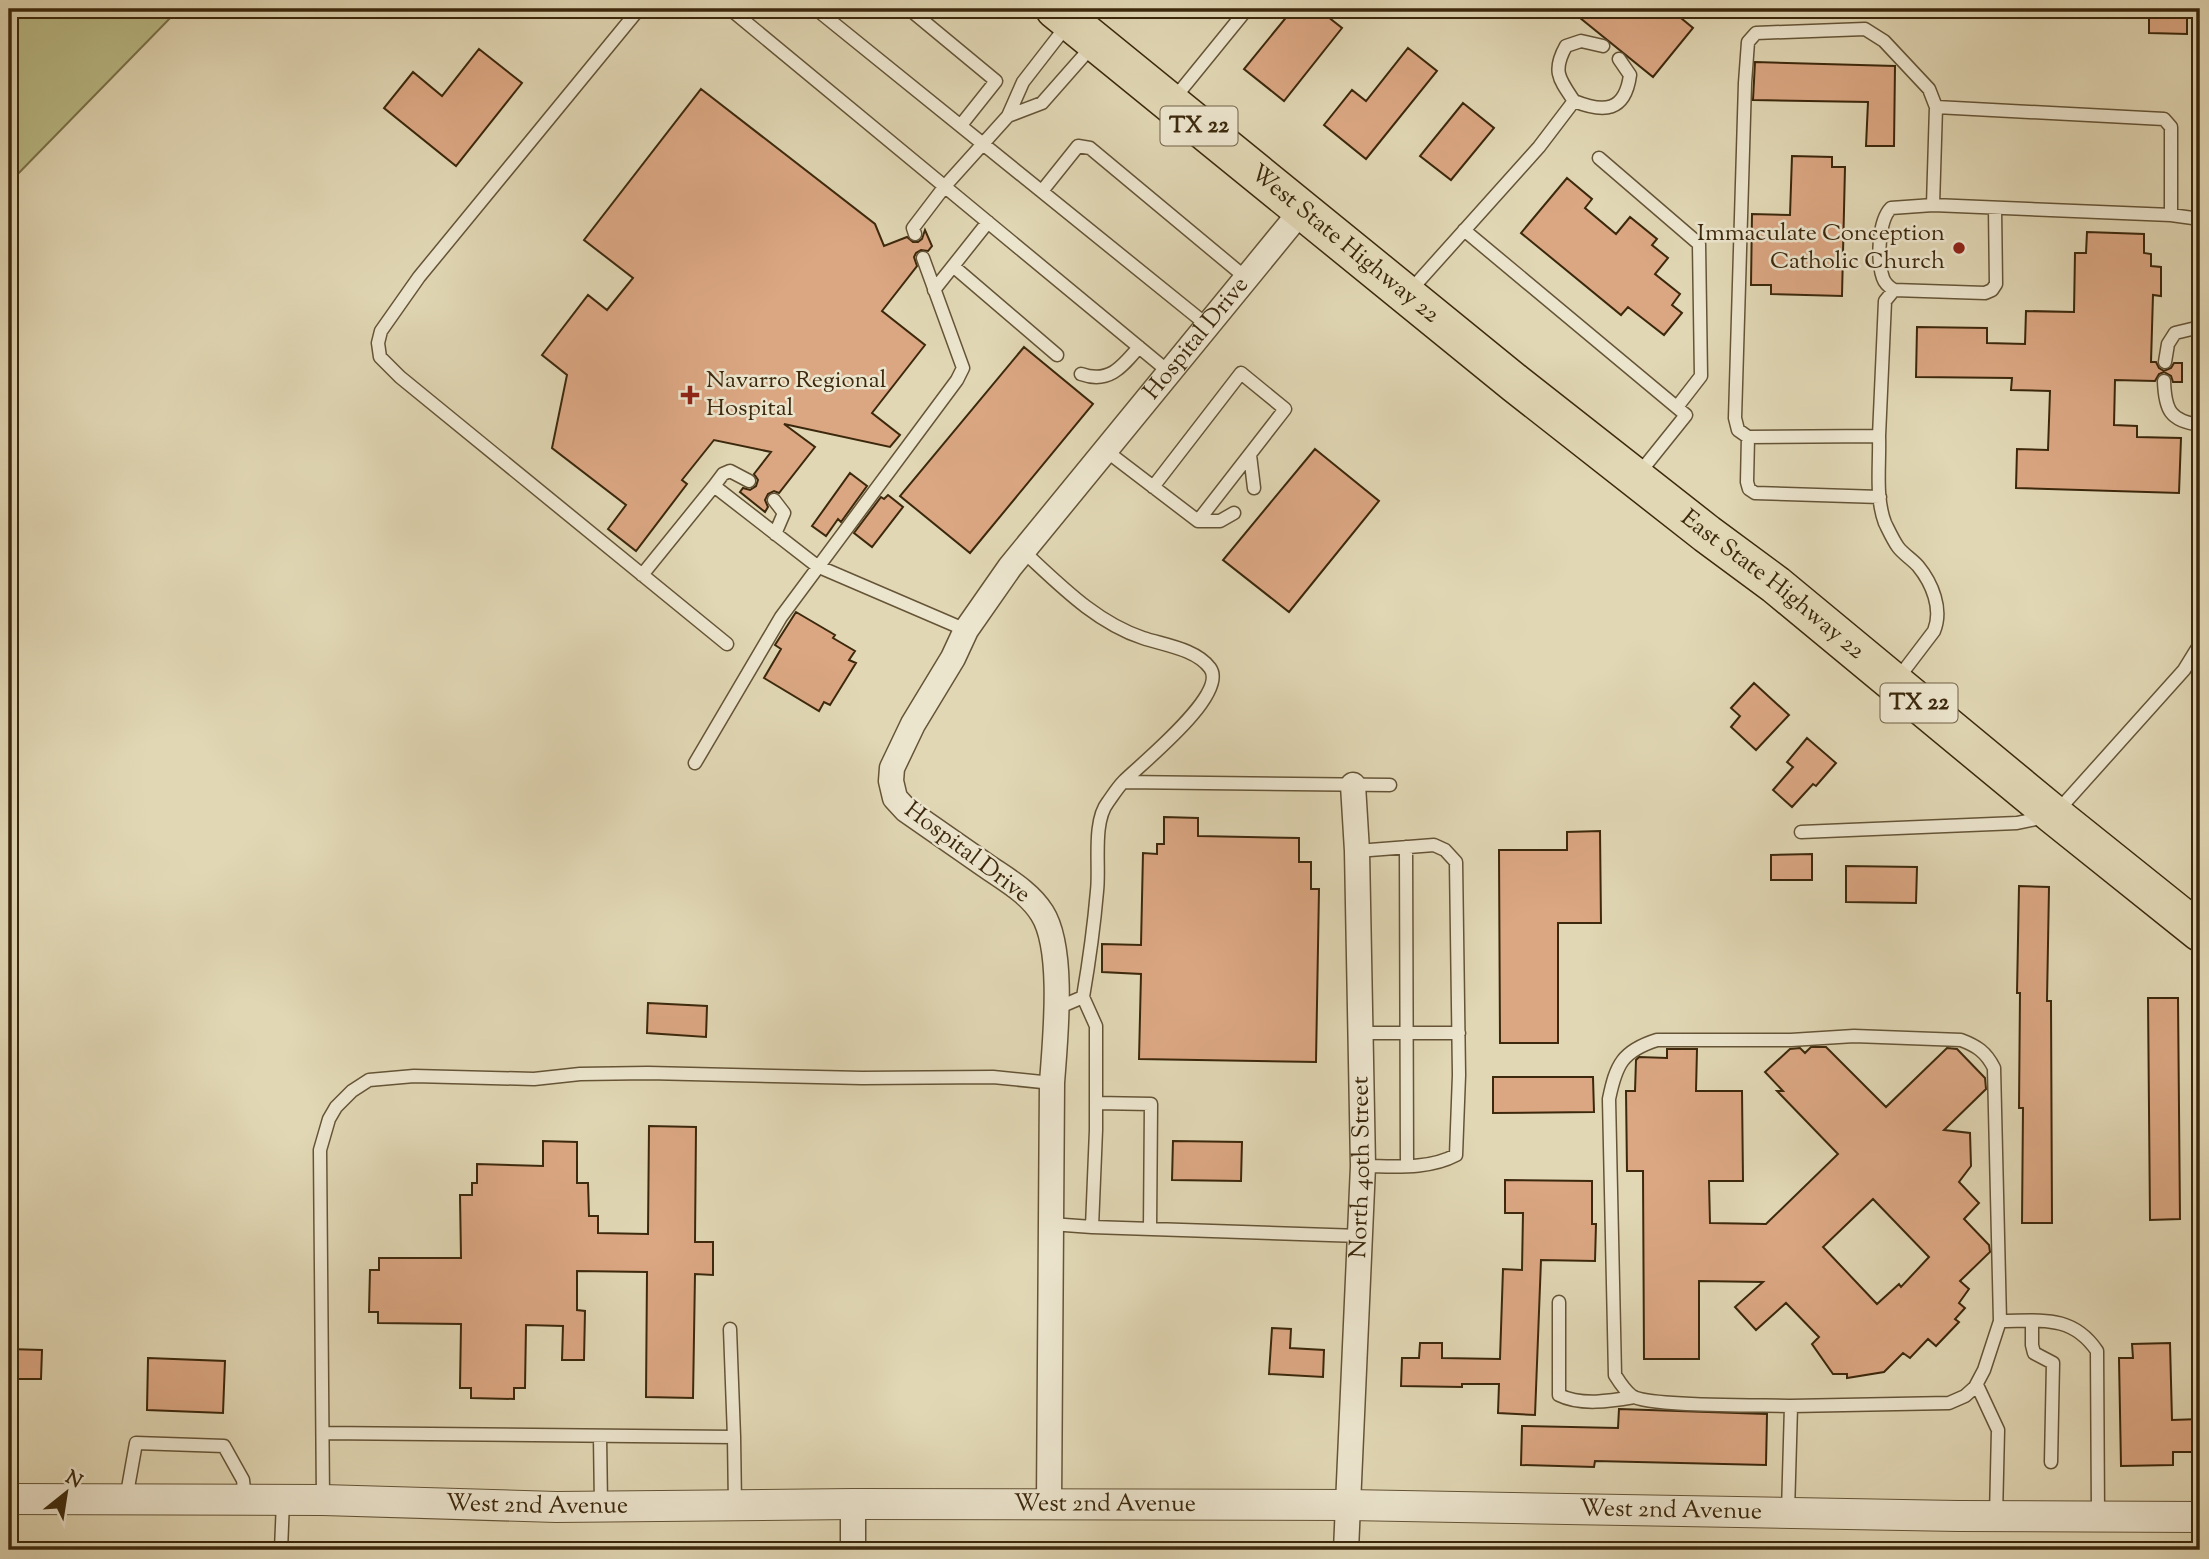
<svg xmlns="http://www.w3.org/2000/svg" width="2209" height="1559" viewBox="0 0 2209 1559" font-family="'Sorts Mill Goudy',serif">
  <rect width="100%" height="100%" fill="#e1d7b4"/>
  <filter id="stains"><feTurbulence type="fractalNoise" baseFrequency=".00286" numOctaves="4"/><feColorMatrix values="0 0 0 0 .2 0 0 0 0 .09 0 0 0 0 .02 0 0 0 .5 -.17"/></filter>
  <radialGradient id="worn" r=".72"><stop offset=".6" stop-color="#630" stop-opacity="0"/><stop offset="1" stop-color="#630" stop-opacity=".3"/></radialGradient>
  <path fill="#babc87" stroke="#7b724a" stroke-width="2" d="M9 9H179L9 183Z"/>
  <path fill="#dba783" stroke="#3c280c" stroke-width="2" fill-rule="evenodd" d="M1293 9H1318L1342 28 1284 101 1244 69Z
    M1569 9H1670L1693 28 1653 77Z
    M2149 9H2187V34L2149 33Z
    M1408 48 1437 71 1366 159 1324 125 1352 90 1366 101Z
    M479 49 522 83 456 166 384 108 413 72 442 96Z
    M1755 62 1895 66 1894 146H1866L1868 102 1753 100Z
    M701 89 875 224 884 246 907 237 913 242H918L922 239 925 230 932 246 928 251 921 250 916 253 914 257 917 266 882 311 925 345 872 413 900 435 890 447 784 424 815 447 779 493 774 491 768 494 765 500 768 507 765 512 740 492 743 488 750 490 756 486 758 480 754 474 771 452 714 440 682 480 687 484 636 551 608 529 626 505 552 448 567 375 542 355 588 295 607 310 633 278 584 240Z
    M1463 103 1494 128 1451 180 1420 156Z
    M1792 156 1832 157V167H1845L1842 296 1771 294V285H1751L1752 214 1790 215Z
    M1567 178 1592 199 1585 208 1616 234 1630 217 1657 239 1652 245 1668 258 1655 274 1680 294 1672 305 1682 313 1664 335 1628 307 1621 315 1521 233Z
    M2087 232 2144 234V253L2151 254V266L2161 267V296L2153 295 2151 362H2156L2159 368 2164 371 2171 368 2174 363H2182V382H2173L2171 376 2164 372 2159 374 2155 381 2115 380 2114 425 2137 426V437L2181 438 2179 493 2016 488 2017 449 2048 450 2050 391 2011 390 2012 378 1916 377 1917 327 1987 328V343L2025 344 2026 311 2074 312 2075 253H2086Z
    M1024 347 1093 404 970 553 900 496Z
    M1315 449 1379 501 1289 612 1223 560Z
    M850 473 867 486 841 522 838 519 826 536 812 526Z
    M888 495 903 507 872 547 854 533 881 497 884 499Z
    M796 612 835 635 833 638 855 651 849 660 856 663 830 705 824 702 819 711 764 678 781 649 775 645Z
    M1754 683 1789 715 1756 750 1731 727 1740 716 1731 708Z
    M1807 738 1836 763 1816 786 1813 784 1792 807 1773 790 1793 767 1787 762Z
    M1164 817 1198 818V836L1299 838V862H1311V889H1319L1316 1062 1139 1059 1141 974 1102 972V944L1141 945 1143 853 1157 854V844H1164Z
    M1600 831 1601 923H1558V1043H1500L1499 850H1567V832Z
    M1812 854V880H1771V855Z
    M1846 866 1917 867 1916 903 1846 902Z
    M2019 886 2049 887 2047 1001H2051L2052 1223H2022L2023 1108H2019L2020 993H2017Z
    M2148 998H2178L2180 1219 2150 1220Z
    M648 1003 707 1006 706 1037 647 1033Z
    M1811 1047H1826L1886 1107 1947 1048 1957 1049 1985 1078 1986 1089 1944 1130 1970 1133 1971 1166 1959 1182 1979 1203 1964 1219 1989 1245 1990 1252 1960 1281 1969 1289 1959 1303 1965 1308 1955 1319 1959 1322 1936 1346 1928 1339 1910 1358 1903 1353 1884 1372 1847 1378V1374H1833L1812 1344 1819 1337 1786 1303 1756 1330 1735 1307 1763 1282 1699 1281V1359H1644L1643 1171H1627L1626 1091H1635L1636 1060 1639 1057 1667 1058V1049H1697L1696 1091H1742L1743 1181H1709L1710 1223 1766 1224 1838 1154 1777 1091H1783L1765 1072 1790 1049 1800 1048 1805 1053ZM1873 1199 1929 1257 1901 1287 1899 1284 1877 1304 1823 1247Z
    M1493 1077H1593L1594 1112 1493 1113Z
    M649 1126 696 1127 695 1242H713V1275L695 1274 693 1398 646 1397 647 1272 577 1271V1310L585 1311 584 1360H562L563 1326 526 1325 525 1388H514V1399L471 1398V1388H460L461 1324 378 1323V1312H369L370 1270H379V1258H461L460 1195H472V1183H477V1164L543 1166V1141L577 1142V1183H588L589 1216H598V1233L648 1234Z
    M1173 1141 1242 1142 1241 1181 1172 1180Z
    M1505 1180 1592 1181V1224H1596L1595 1261 1541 1260 1535 1415 1498 1413 1499 1384H1462V1387L1401 1386 1402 1358H1419L1420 1343H1442V1358L1500 1359 1503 1269 1522 1270 1523 1213H1505Z
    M1272 1328 1291 1329 1290 1348 1324 1350 1323 1377 1269 1374Z
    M2170 1343 2172 1420 2200 1419V1452H2173V1465L2121 1466 2119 1358H2133L2132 1344Z
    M9 1349 42 1350 41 1379H9Z
    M148 1358 225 1361 223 1413 147 1410Z
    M1619 1409 1767 1414 1766 1465 1595 1461 1594 1467 1521 1465 1522 1426 1618 1428Z"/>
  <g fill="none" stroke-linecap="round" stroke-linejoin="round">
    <g stroke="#655436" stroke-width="15">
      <path id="service" d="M639 9 419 277 381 331 378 343 380 357 400 377 727 644
        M730 9 1169 372
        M816 9 1207 325
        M909 9 996 81 961 125
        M1173 100 1247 9
        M1574 101C1604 113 1625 112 1630 75L1619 59
        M1936 107 2164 119 2171 127V215
        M1008 116 1042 103 1094 44
        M1599 158 1699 244 1701 376 1677 407
        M1042 191 1078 146 1090 148 1245 277
        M1933 205 1891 208C1878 221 1877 261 1883 278 1885 284 1889 287 1894 290L1985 293 1992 290 1996 284 1995 208
        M1464 230 1686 415 1637 476
        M915 234 913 228 945 186 1008 116 1023 82 1068 24
        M953 266 1057 355
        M934 290 988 222
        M1409 292 1539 147 1574 101C1559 79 1552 71 1566 46L1581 41 1603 46
        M2165 362 2168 344 2175 333 2200 327
        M1081 374C1109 384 1122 367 1139 347
        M2164 381C2165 410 2170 421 2200 425
        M1879 436 1885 301 1894 290
        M1748 437 1747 482 1749 489 1755 493 1880 497
        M1105 450 1198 521 1285 409 1241 373 1153 487
        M1250 455 1254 488
        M714 486 723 474 730 471 749 481
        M774 500 784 513 775 534
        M1198 521H1220L1234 513
        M1023 551C1059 584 1095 622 1143 638 1164 645 1196 649 1210 668 1229 694 1142 763 1124 781 1118 787 1113 795 1108 802 1092 822 1100 867 1097 891 1094 926 1089 962 1083 997L1055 1009
        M642 575 714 486 817 566 966 630
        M1896 681 1934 631C1943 609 1932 583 1918 566 1912 559 1903 554 1898 547 1893 540 1889 531 1885 523 1875 497 1880 464 1879 436L1748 437 1738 430 1735 418 1745 83 1748 42 1756 33 1865 29 1884 41 1929 89 1936 107 1933 205 2171 215 2200 219
        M695 763 781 617 957 380 963 368 923 258
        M1123 782 1390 785
        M1801 832 2017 823 2054 815 2184 670 2200 644
        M1406 847 1407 1166
        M1357 851 1434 845 1445 850 1456 862 1459 1075 1456 1155C1428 1170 1393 1166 1363 1166
        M1360 1033H1459
        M1096 1103 1151 1104 1150 1229
        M1051 1224 1092 1227 1096 1130V1026L1083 997
        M1092 1227 1360 1236
        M1559 1302V1395C1581 1406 1611 1401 1634 1397
        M2000 1321C2040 1321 2072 1314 2097 1351L2098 1516
        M2032 1321V1345L2034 1353 2053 1363 2051 1462
        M730 1329 734 1437
        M1977 1385 1998 1430 1996 1516
        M323 1433 734 1437 735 1505
        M600 1436 601 1506
        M126 1499 136 1443 224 1446 243 1480 245 1500
        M323 1500 320 1150 329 1119 336 1107 352 1091 369 1080 414 1076 534 1079 580 1074 648 1073 862 1078 993 1077 1052 1083
        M1788 1512 1791 1406C1764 1405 1649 1407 1632 1396 1625 1391 1620 1383 1615 1375L1609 1099C1616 1065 1622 1051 1657 1040H1791L1854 1036 1961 1040C1977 1046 1986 1052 1994 1068L2000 1321 1984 1370 1975 1387 1965 1396 1949 1403 1791 1406
        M281 1550 283 1501"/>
    </g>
    <g stroke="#655436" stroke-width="27">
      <g id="minor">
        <path d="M853 1504V1550"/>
        <path id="s1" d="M1049 1504 1052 1083C1055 1040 1065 949 1042 913 1029 892 1005 879 985 865 959 847 932 828 906 810L895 798 891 781 892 768 913 724 953 658 966 630 1010 567 1302 210"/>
        <path id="s2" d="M1346 1550 1363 1166 1357 851 1353 785"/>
      </g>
    </g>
    <g stroke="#655436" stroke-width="32">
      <g id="tertiary">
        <path id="s3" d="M9 1499 323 1500 556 1507 853 1504 1348 1505 1958 1516 2200 1517"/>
      </g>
    </g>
    <g stroke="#3c280c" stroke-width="41">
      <g id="primary">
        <path id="s4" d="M1055 9 1516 384 1707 534 1776 585 2054 815 2200 932"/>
      </g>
    </g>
    <use href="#service" stroke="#ece5ce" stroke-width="12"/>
    <use href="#minor" stroke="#ece5ce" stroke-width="24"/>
    <use href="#tertiary" stroke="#ece5ce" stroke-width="30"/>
    <use href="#primary" stroke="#e1d7b4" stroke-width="38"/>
  </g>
  <g fill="#8f2418" stroke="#ece5ce" stroke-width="2.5">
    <circle cx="1959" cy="248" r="7"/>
    <path d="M686.5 384.5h7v7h7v7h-7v7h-7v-7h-7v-7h7z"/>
  </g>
  <g text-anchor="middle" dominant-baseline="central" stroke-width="5" stroke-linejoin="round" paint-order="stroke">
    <g fill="#ece5ce" stroke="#716146" stroke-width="2">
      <rect x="1160.5" y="106.5" width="77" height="39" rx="5"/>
      <rect x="1880.5" y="683.5" width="77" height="39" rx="5"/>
    </g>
    <g font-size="23" font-weight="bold" fill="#3c280c">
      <text x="1199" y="126">TX 22</text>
      <text x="1919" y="703">TX 22</text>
    </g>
    <g font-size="24" fill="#3c280c" stroke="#ece5ce" text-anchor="end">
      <text x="1945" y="234">Immaculate Conception<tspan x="1945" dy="28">Catholic Church</tspan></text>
      <text x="706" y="381" text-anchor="start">Navarro Regional<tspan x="706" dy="28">Hospital</tspan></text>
    </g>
    <g font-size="24" fill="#3c280c" stroke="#ece5ce">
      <text stroke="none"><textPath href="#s4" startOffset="373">West State Highway 22</textPath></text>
      <text stroke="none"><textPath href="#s1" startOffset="1340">Hospital Drive</textPath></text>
      <text stroke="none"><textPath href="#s4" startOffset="920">East State Highway 22</textPath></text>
      <text transform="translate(967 853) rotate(37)">Hospital Drive</text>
      <text stroke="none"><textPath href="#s2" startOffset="383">North 40th Street</textPath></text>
      <text stroke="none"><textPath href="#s3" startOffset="528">West 2nd Avenue</textPath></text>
      <text stroke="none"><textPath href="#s3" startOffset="1096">West 2nd Avenue</textPath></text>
      <text stroke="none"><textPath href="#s3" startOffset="1662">West 2nd Avenue</textPath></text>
    </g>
  </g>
  <rect width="2209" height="1559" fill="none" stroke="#e1d7b4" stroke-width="35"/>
  <rect x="10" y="10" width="2188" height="1538" fill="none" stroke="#3c280c" stroke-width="3.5"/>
  <rect x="18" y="18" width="2174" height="1524" fill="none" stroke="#3c280c" stroke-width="2"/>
  <g transform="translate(66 1493) rotate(30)" stroke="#ece5ce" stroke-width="5" paint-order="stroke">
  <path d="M0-5L12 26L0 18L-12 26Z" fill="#3c280c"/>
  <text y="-10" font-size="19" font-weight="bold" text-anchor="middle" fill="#3c280c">N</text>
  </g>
  <rect width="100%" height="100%" filter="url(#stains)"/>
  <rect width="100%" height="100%" fill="url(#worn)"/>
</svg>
